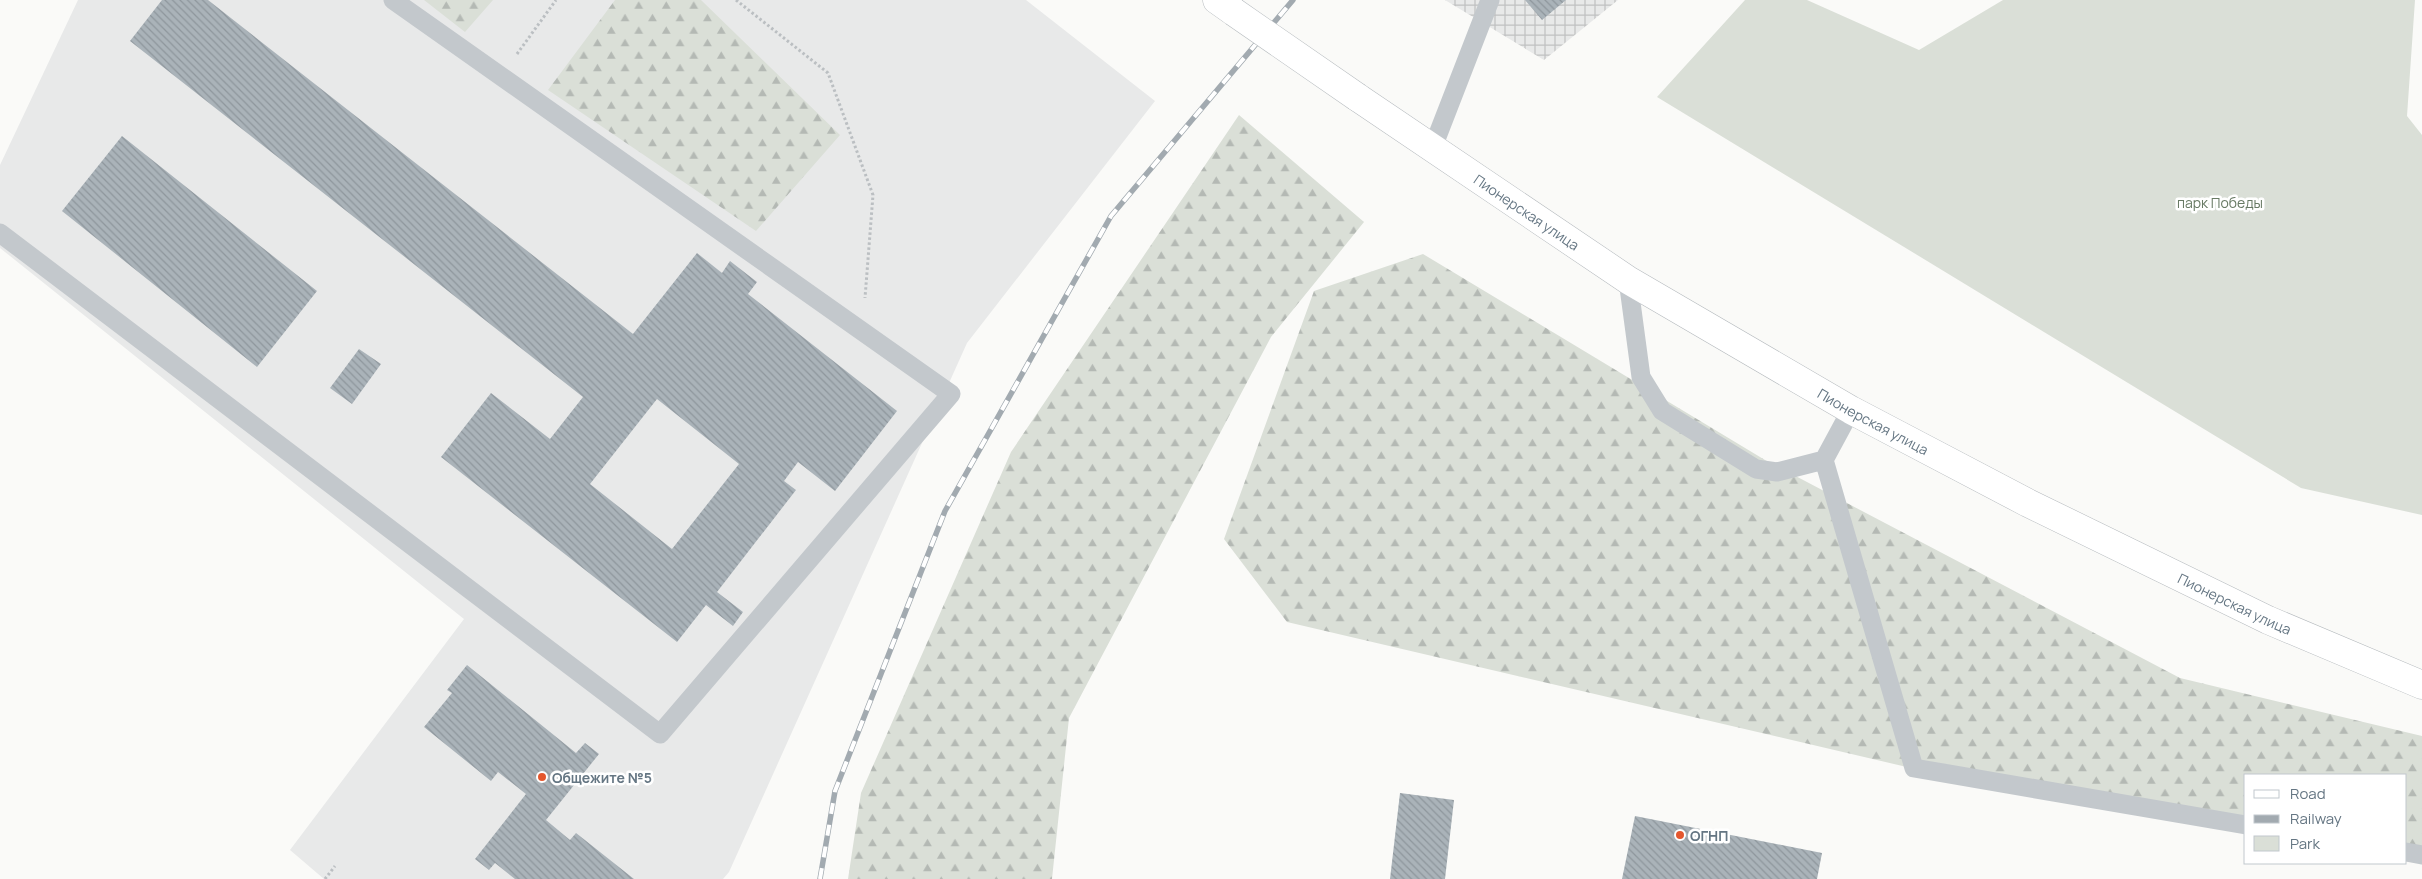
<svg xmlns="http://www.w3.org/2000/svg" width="2422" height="879" viewBox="0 0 2422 879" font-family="Manrope,sans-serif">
  <defs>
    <pattern id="industrial-grid" width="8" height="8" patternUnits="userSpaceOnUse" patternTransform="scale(1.25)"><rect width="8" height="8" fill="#e8e9e9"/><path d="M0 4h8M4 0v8" fill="none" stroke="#c0c1c2"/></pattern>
    <pattern id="forest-firs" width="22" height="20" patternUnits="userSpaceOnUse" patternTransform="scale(1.25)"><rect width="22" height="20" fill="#dadfd7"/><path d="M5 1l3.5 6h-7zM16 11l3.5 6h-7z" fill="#b4b9b4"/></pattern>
    <pattern id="building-back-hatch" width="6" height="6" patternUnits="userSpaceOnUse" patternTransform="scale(1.25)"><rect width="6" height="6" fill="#aab3b9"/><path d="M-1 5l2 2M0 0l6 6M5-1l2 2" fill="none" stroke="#8e969c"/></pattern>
  </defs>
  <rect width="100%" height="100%" fill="#fafaf8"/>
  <path fill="#e8e9e9" d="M78 0H1026L1155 101 967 343 729 872 723 879H324L290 850 464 619 0 248V165Z"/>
  <path fill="url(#industrial-grid)" d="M1445 0H1618L1544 60Z"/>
  <path fill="url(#forest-firs)" d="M424 0H493L465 32Z
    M615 0H701L840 135 756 231 548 90Z
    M1239 115 1364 222 1271 337 1069 718 1052 879H848L861 793 1011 452Z
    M1423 254 1765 460 2180 678 2422 736V858L2406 855V775H2246V829L1988 786 1287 622 1224 539 1314 291Z"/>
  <path fill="#dadfd7" d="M1745 0H1807L1919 50 2003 0H2415L2407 116 2422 135V515L2301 488 1657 97Z"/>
  <path fill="url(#building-back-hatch)" fill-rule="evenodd" d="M162 0H208L633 334 697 253 722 273 730 261 757 282 748 294 897 411 835 491 798 462 784 481 796 490 717 592 743 612 733 626 706 605 677 642 441 457 491 393 550 439 583 397 130 41ZM657 399 739 464 672 549 590 484Z
    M1525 0H1566L1542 20Z
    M122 136 317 291 257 367 62 211Z
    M359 349 381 364 352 404 330 388Z
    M467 665 576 753 585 743 599 754 546 820 570 840 576 833 634 879H515L495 863 489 870 475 859 526 794 498 772 491 781 424 727 452 693 447 690Z
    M1400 793 1454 800 1445 879H1390Z
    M1635 816 1822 853 1817 879H1622Z"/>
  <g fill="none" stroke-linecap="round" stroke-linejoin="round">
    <g stroke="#b5babe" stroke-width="29">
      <g id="primary">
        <path d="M1217 0 1234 12"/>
        <path id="s1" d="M1357 97 1628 280 1851 410 2028 503 2268 620 2422 685"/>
      </g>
    </g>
    <path stroke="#bbbfc2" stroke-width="3" stroke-dasharray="2.5 2.5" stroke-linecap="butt" d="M736 0 828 73 873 195 865 298
      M517 54 556 0
      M325 879 335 866"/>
    <path stroke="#c3c8cc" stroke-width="19" d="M1433 147 1490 0
      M0 233 660 734 951 394 393 0
      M1628 280 1641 377 1662 411 1756 469 1777 472 1824 460
      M1851 410 1824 460 1914 768 2246 825
      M2406 852 2422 855"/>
    <use href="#primary" stroke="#fff" stroke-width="28"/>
    <g stroke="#a2aab0" stroke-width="5.5">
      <path id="rail" d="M820 879 835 791 945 511 1111 216 1293 0"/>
    </g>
    <use href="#rail" stroke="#fff" stroke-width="4" stroke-dasharray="11" stroke-linecap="butt"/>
    <g stroke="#b5babe" stroke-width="29" stroke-linecap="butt">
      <path id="primary-bridge" d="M1234 12 1357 97"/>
    </g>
    <use href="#primary-bridge" stroke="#fff" stroke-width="28"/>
  </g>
  <g fill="#e4572e" stroke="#fff" stroke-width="2">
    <circle cx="542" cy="777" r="5"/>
    <circle cx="1680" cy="835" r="5"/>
  </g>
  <g text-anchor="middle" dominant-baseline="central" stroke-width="5" stroke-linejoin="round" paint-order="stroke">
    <g font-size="14" fill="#687a64" stroke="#fff">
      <text x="2220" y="202">парк Победы</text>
    </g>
    <g font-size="14" fill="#657683" stroke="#fff">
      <text stroke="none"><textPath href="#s1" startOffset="205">Пионерская улица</textPath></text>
      <text stroke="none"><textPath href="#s1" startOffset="610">Пионерская улица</textPath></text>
      <text stroke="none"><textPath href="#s1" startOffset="1015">Пионерская улица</textPath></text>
    </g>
    <g font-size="14" font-weight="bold" fill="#657683" stroke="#fff" text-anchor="start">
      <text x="552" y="777">Общежите №5</text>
      <text x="1690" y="835">ОГНП</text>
    </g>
  </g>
  <rect x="2244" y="774" width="162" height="90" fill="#ffffff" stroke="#c1c8cd"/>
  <rect x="2254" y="790" width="25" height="8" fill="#ffffff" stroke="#c1c8cd"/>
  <text x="2290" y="799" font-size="15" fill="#657683">Road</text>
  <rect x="2254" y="815" width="25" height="8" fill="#a2aab0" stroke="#c1c8cd"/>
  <text x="2290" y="824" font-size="15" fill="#657683">Railway</text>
  <rect x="2254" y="836" width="25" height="15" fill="#dadfd7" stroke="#c1c8cd"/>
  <text x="2290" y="849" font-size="15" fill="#657683">Park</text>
</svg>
